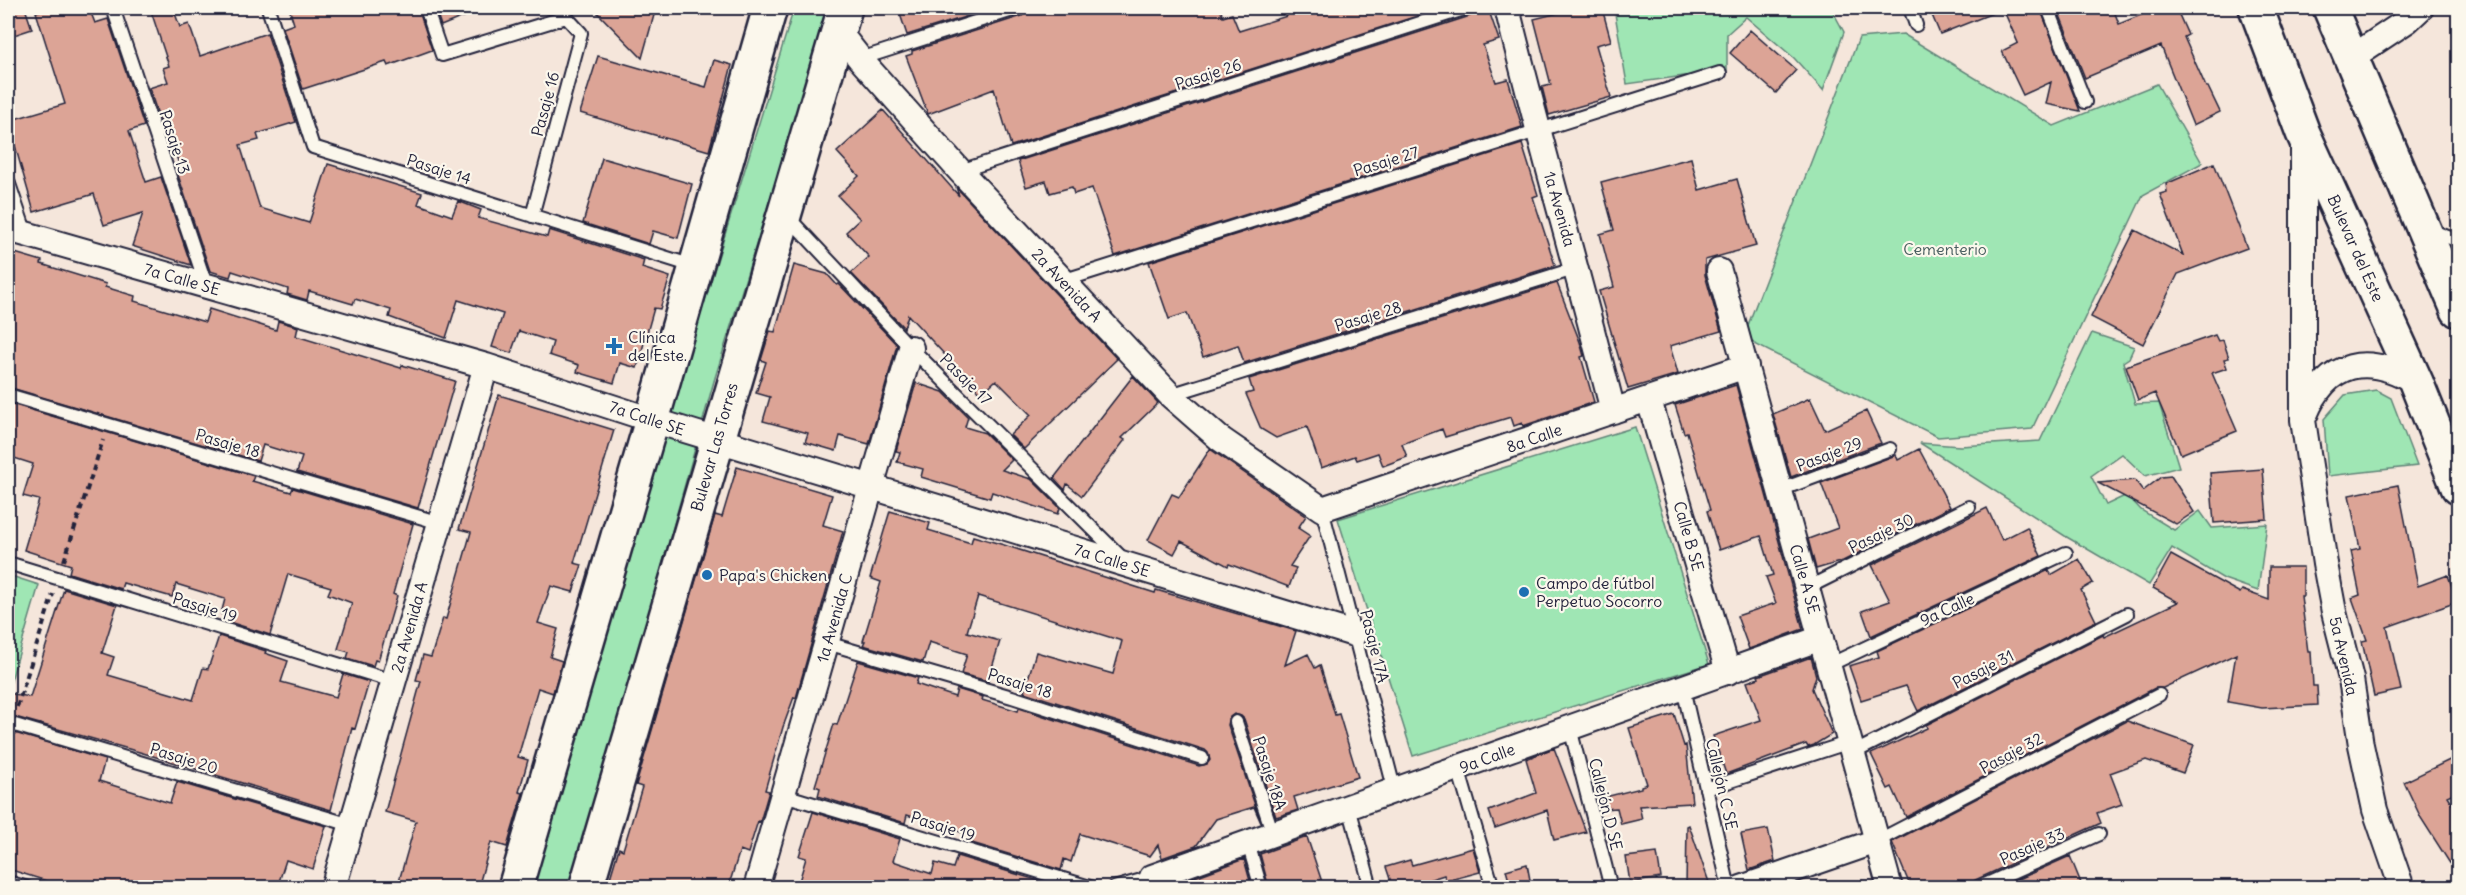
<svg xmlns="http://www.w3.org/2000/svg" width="2466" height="895" viewBox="0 0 2466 895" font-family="Delius,sans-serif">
  <rect width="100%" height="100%" fill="#f5e6db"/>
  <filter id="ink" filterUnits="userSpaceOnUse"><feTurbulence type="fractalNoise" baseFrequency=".0167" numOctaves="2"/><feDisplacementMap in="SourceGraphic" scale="12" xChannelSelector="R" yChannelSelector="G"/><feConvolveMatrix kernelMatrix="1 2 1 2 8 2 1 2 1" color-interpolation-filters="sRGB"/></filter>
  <g filter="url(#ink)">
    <path fill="#9fe6b4" stroke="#608478" stroke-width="1.5" d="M794 8H829L714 381 572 887 526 888Z
      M1614 8H1831L1844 32 1823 90 1794 58 1746 17 1727 34V70L1627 84Z
      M1903 34 2054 126 2157 84 2202 163 2143 195 2032 429 1938 437 1743 338 1859 38Z
      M2092 333 2134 347 2129 358 2123 362 2135 404 2159 403 2179 467 2145 476 2122 454 2091 476 2106 505 2127 495 2141 510 2174 530 2200 511 2212 528 2267 524 2258 591 2224 579 2172 548 2149 585 2065 536 1920 443 1960 446 2040 441Z
      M2376 390 2391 398 2417 466 2328 476 2324 419 2345 395Z
      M1635 427 1709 664 1413 756 1338 519Z
      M8 575 39 585 8 691Z"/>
    <path fill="#dca496" stroke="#22223b" stroke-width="1.5" d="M8 8H25L32 29 8 37Z
      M49 8H89L95 23 108 19 144 126 129 131 146 182 161 177 191 265 132 246 143 213 104 225 94 194 34 212 8 121 65 104 36 12Z
      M150 8H173L180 27 189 24 200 56 267 33 296 122 257 134 259 140 240 145 260 208 309 223 328 164 422 193 418 204 452 216 458 201 481 210 478 218 547 237 549 230 644 260 642 268 670 277 660 309 654 308 637 368 620 363 614 383 577 372 579 365 549 355 553 342 519 331 511 353 492 347 503 314 458 300 446 338 389 317 391 310 355 299 353 304 309 291 307 300 287 294 288 289 232 271 230 277 210 271 177 172 181 171 165 120 160 121 149 88 168 82 163 68 169 66Z
      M289 8H418L432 50 388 66 386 62 303 89 283 28 294 24Z
      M435 8H485L441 26Z
      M593 8H656L642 58Z
      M898 8H994L907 35Z
      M1027 8H1220L1223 17 1232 14 1239 31 1287 16 1285 8H1442L1011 146 994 89 928 114 906 56 912 54V51L1022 16 1025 13Z
      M1475 8H1488L1499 40 1483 45 1496 82 1508 79 1522 127 1115 256 1092 188 1074 194 1072 187 1050 193 1046 181 1026 187 1018 161 1470 16 1473 13Z
      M1578 8H1602L1611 41 1596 45 1611 97 1549 115 1542 87 1551 85 1534 19Z
      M1929 8H2040L2080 111 2046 104 2051 82 2023 95 2002 51 2018 43 2003 9 1940 34Z
      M2057 8H2113L2119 24 2158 8H2176L2188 35 2184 37 2206 87H2208L2220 112 2193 125 2161 46 2085 78Z
      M1750 30 1796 70 1776 93 1730 53Z
      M598 56 706 87 714 60 732 65 709 151 580 113Z
      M883 110 959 196 956 187 1117 359 1024 449 1010 435 1031 415 996 380 981 394 908 315 904 328 851 273 869 257 846 232 860 219 838 196 859 176 837 152Z
      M1522 144 1538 195 1533 197 1555 265 1551 267 1244 363 1238 345 1203 357 1187 313 1169 319 1149 262Z
      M602 158 692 184 678 238 653 231 649 244 583 223Z
      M1691 158 1699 190 1737 179 1756 246 1705 260V275L1721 331 1670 346 1678 374 1628 389 1599 291 1614 287 1600 234 1614 230 1601 182Z
      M2214 163 2247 248 2178 274 2143 344 2091 317 2135 230 2183 255 2160 194 2167 192 2166 184Z
      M8 251 42 261 41 264 106 284 105 287 135 296 134 301 205 322 209 309 276 330 278 321 298 327 296 336 401 368 402 365 455 381 418 508 297 472 302 457 263 445 258 461 8 387Z
      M794 265 827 274 837 285 839 284 897 345 869 444 840 436 836 451 805 442 808 433 763 421 770 397 756 393 766 362 761 360 770 331 775 332Z
      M1557 283 1580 342 1584 356 1581 357 1594 402 1523 426 1522 423 1514 426 1511 417 1445 437 1442 429 1402 444 1407 457 1383 466 1378 453 1357 460 1355 456 1321 468 1307 427 1276 438 1261 429 1246 394 1253 392 1249 379Z
      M2215 335 2218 341 2223 340 2229 358 2224 359 2227 368 2212 373 2237 431 2181 454 2155 393 2138 400 2126 366Z
      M1133 376 1158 403 1122 438 1125 440 1082 496 1067 484 1065 490 1054 478Z
      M916 383 943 392 968 417 965 427 985 433 1012 460 1002 470 1031 479 1060 508 1058 514 992 492 990 498 921 477 923 469 897 462 900 452 896 451Z
      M1736 385 1803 629 1749 649 1737 616 1776 603 1766 577 1773 575 1761 536 1719 550 1707 511 1710 510 1687 432 1684 433 1675 405Z
      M499 395 614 430 574 563 582 565 573 592 551 586 538 623 558 629 550 657 562 661 553 693 538 688 518 757 528 760 519 792 523 793 507 847 491 842 478 888H397L416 821 385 812 421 681 416 680 423 655 431 657 443 618 446 619 471 532 459 529Z
      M1810 398 1825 430 1866 411 1881 443 1791 477 1773 414Z
      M8 403 254 476 252 481 291 492 293 488 413 524 393 594 397 596 378 661 375 660 373 666 347 658 349 652 338 649 352 603 328 594 331 587 288 574 270 635 223 620 225 615 221 614 225 599 176 584 172 597 123 583 121 589 69 573 71 565 24 550 39 500 23 496 33 464 8 456Z
      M1210 449 1306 516 1298 528 1310 536 1290 566 1296 568 1289 587 1229 564 1228 566 1181 541 1174 554 1148 540 1172 494 1179 497Z
      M1919 449 1950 507 1843 561 1816 569 1808 539 1838 528 1821 483 1896 455 1898 460Z
      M737 467 832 495 823 525 843 531 796 698 794 697 783 727 765 790 769 791 760 822 758 821 748 853 740 850 728 888H607L619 848 623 850 642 787 636 785 715 515 722 517Z
      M2263 469 2267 519 2214 523 2210 473Z
      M2171 476 2194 512 2176 524 2098 483 2135 480 2143 491 2161 477Z
      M2398 485 2418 586 2448 575 2457 602 2387 627 2401 690 2374 696 2362 641 2367 640 2352 598 2360 595 2351 551 2360 549 2349 495Z
      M1987 508 2002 540 2027 527 2041 556 1871 636 1862 611 1890 601 1872 565Z
      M890 511 930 523 928 530 971 543 973 536 1004 545 1155 593 1156 590 1296 631 1285 665 1308 654 1315 668 1320 665 1335 715 1339 714 1358 777 1294 797 1298 810 1276 817 1244 719 1241 716 1234 714 1230 717 1228 725 1261 823 1254 807 1216 819 1196 846 1162 858 1158 845 1150 856 1080 834 1071 862 1064 859 1061 870 962 840 964 833 907 815 905 823 818 796 820 788 815 786 834 724 837 725 858 661 918 678 916 684 955 697 957 689 983 697 982 700 1018 711 1019 708 1199 766 1207 764 1210 760 1208 753 1205 750 1024 692 1036 652 1113 674 1122 641 978 596 967 632 1000 641 988 681 961 674 967 654 929 642 923 662 863 645 865 641H863L881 582 870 578Z
      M2171 555 2240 593 2242 590 2269 600V567H2303V596H2301L2308 652H2311L2313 686H2317L2318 705 2262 708 2228 702 2236 654 2163 688H2155L1906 817 1892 787 1888 789 1871 754 1927 728 1926 725 2103 635 2104 637 2178 602 2153 588Z
      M2079 559 2093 583 2081 590 2096 621 1918 711 1906 686 1861 700 1849 666 1879 657 1877 651 2049 570 2051 575Z
      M64 589 117 605 102 653 114 657 108 675 193 700 203 668 208 669 219 636 266 651 265 653 288 661 281 682 336 697 343 674 369 682 355 729 352 728 331 810 143 753 8 715V693L30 697Z
      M1811 657 1816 676 1812 689 1832 734 1814 745 1808 747 1806 744 1726 774 1713 736 1761 720 1747 682 1759 678 1758 676Z
      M1674 714 1684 746 1686 745 1692 803 1639 806 1642 819 1621 824 1617 808 1603 809 1601 798 1641 788V786L1647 784 1629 728Z
      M2127 721 2194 745 2183 773 2146 760 2110 773 2122 804 2097 813 2101 823 1975 880 1970 888H1911L1892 842Z
      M8 731 105 760 99 781 170 803 177 782 326 826 313 869 286 860 277 888H69L8 869Z
      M1554 748 1586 832 1554 840 1547 810 1495 828 1489 811 1536 793 1526 759Z
      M2458 756V791L2447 796 2458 813V876L2421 818 2404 782Z
      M813 812 900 839 893 861 932 874 935 863 953 868 957 856 1056 886V888H797L806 858 799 856Z
      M1689 825 1711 888H1686L1687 826Z
      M1768 829 1775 861 1749 870 1741 834Z
      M1307 837 1324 888H1269L1260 854Z
      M1473 848 1480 872 1446 881 1444 875 1403 888H1393L1386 867 1410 860 1412 865Z
      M1657 853 1661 878 1630 883 1626 857Z
      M2070 856 2083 888H1999Z
      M1244 859 1252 888H1165Z
      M1527 864 1531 885 1511 888 1506 870Z"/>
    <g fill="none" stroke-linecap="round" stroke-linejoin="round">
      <g stroke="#22223b" stroke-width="16">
        <path id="lane" d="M113 8 206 285
          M268 8 313 147 696 267
          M426 8 442 55 566 17
          M1910 8 1916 25
          M2048 8 2085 102
          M860 59 1019 8
          M960 171 1467 8
          M8 181 26 234
          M532 216 581 33 558 8
          M787 216 911 348 1123 559
          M2430 230 2458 241
          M1062 281 1720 73
          M8 395 440 523
          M1170 395 1577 268
          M1780 490 1890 449
          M1322 509 1395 792
          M8 563 393 681
          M1807 588 1969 507
          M827 643 1012 697 1202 758
          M1829 665 2066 553
          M1683 688 1729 888
          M1236 722 1273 834
          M8 723 351 825
          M1570 728 1611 888
          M1853 753 2127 614
          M1458 768 1493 888
          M1706 789 1850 742
          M784 795 1093 888
          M1349 807 1371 888
          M1877 841 2159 695
          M1248 843 1261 888
          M8 882 27 888
          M1114 888 1152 877 1153 880
          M1978 888 2099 834"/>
      </g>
      <g stroke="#22223b" stroke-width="28">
        <path id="street" d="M1507 8C1540 143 1579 276 1613 411
          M838 31 860 59 960 171 1170 395 1219 438 1322 509 1746 366
          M2351 58 2408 20 2421 8
          M2303 142V420L2325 564 2334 612 2351 679 2361 745 2375 810 2402 888
          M8 229 486 366 652 420 1354 634
          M1719 271 1890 888
          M1649 400 1728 672
          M2305 415C2328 360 2367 353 2416 382
          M1152 877 1821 638
          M333 888 486 366
          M756 888 911 348
          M1741 888 1877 841"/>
      </g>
      <g stroke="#22223b" stroke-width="38">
        <path id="secondary" d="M515 888 652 420 770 8
          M586 888 845 8"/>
      </g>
      <g stroke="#22223b" stroke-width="38">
        <path id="highway" d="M2256 8 2303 133 2416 382 2458 487
          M2330 8 2458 310"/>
      </g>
      <path stroke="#22223b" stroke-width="4" stroke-dasharray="6 4.5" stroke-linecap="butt" d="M64 561 103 440
        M17 707 53 594"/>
      <use href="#lane" stroke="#fbf7ec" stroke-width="12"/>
      <use href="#street" stroke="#fbf7ec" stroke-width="24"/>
      <use href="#secondary" stroke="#fbf7ec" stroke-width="33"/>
      <use href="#highway" stroke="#fbf7ec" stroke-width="33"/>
    </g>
  </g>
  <g fill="#1f6fb2" stroke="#fbf7ec" stroke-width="2">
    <path d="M611 337h6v6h6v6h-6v6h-6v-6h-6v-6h6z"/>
    <circle cx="707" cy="575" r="6"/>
    <circle cx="1524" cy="592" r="6"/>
  </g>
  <g text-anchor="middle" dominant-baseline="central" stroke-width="4.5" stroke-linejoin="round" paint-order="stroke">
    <g font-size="16" fill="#22223b" stroke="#fbf7ec">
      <text transform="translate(1208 74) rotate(-18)">Pasaje 26</text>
      <text transform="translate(545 104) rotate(-75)">Pasaje 16</text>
      <text transform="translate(175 142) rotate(72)">Pasaje 13</text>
      <text transform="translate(1386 161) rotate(-17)">Pasaje 27</text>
      <text transform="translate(439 169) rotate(18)">Pasaje 14</text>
      <text transform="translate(1560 209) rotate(74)">1a Avenida</text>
      <text transform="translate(2356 248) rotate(66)">Bulevar del Este</text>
      <text transform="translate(182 279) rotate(16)">7a Calle SE</text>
      <text transform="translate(1067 285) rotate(47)">2a Avenida A</text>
      <text transform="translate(1368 316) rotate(-17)">Pasaje 28</text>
      <text transform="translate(966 379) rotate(45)">Pasaje 17</text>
      <text transform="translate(647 418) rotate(18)">7a Calle SE</text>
      <text transform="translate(1534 438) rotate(-19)">8a Calle</text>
      <text transform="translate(228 443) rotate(16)">Pasaje 18</text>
      <text transform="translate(714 447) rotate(-74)">Bulevar Las Torres</text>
      <text transform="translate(1829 454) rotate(-21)">Pasaje 29</text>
      <text transform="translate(1881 533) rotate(-26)">Pasaje 30</text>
      <text transform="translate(1689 536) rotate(74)">Calle B SE</text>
      <text transform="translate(1112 560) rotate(17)">7a Calle SE</text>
      <text transform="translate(1805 579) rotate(74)">Calle A SE</text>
      <text transform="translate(205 607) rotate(17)">Pasaje 19</text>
      <text transform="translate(1947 609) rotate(-25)">9a Calle</text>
      <text transform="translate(834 618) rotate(-74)">1a Avenida C</text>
      <text transform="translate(409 627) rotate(-74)">2a Avenida A</text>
      <text transform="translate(1375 646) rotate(76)">Pasaje 17A</text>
      <text transform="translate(2344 656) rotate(77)">5a Avenida</text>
      <text transform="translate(1983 669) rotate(-27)">Pasaje 31</text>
      <text transform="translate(1020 683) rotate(17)">Pasaje 18</text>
      <text transform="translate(2011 753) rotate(-28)">Pasaje 32</text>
      <text transform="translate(184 758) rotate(17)">Pasaje 20</text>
      <text transform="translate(1487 758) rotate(-20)">9a Calle</text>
      <text transform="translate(1270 773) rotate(72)">Pasaje 18A</text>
      <text transform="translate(1722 784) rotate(77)">Callejón C SE</text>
      <text transform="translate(1606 804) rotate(76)">Callejón D SE</text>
      <text transform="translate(943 826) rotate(17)">Pasaje 19</text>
      <text transform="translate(2032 846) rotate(-24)">Pasaje 33</text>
    </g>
    <g font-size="16" fill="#485d5f" stroke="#fbf7ec">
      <text x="1945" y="249">Cementerio</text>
    </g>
    <g font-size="16" fill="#22223b" stroke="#fbf7ec" text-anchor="start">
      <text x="628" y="337">Clínica<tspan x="628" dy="18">del Este.</tspan></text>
      <text x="719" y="575">Papa's Chicken</text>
      <text x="1536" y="583">Campo de fútbol<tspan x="1536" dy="18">Perpetuo Socorro</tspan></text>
    </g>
  </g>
  <rect width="2466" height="895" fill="none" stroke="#fbf7ec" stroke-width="30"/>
  <rect x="15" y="15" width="2436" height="865" fill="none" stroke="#22223b" stroke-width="2" filter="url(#ink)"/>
</svg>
